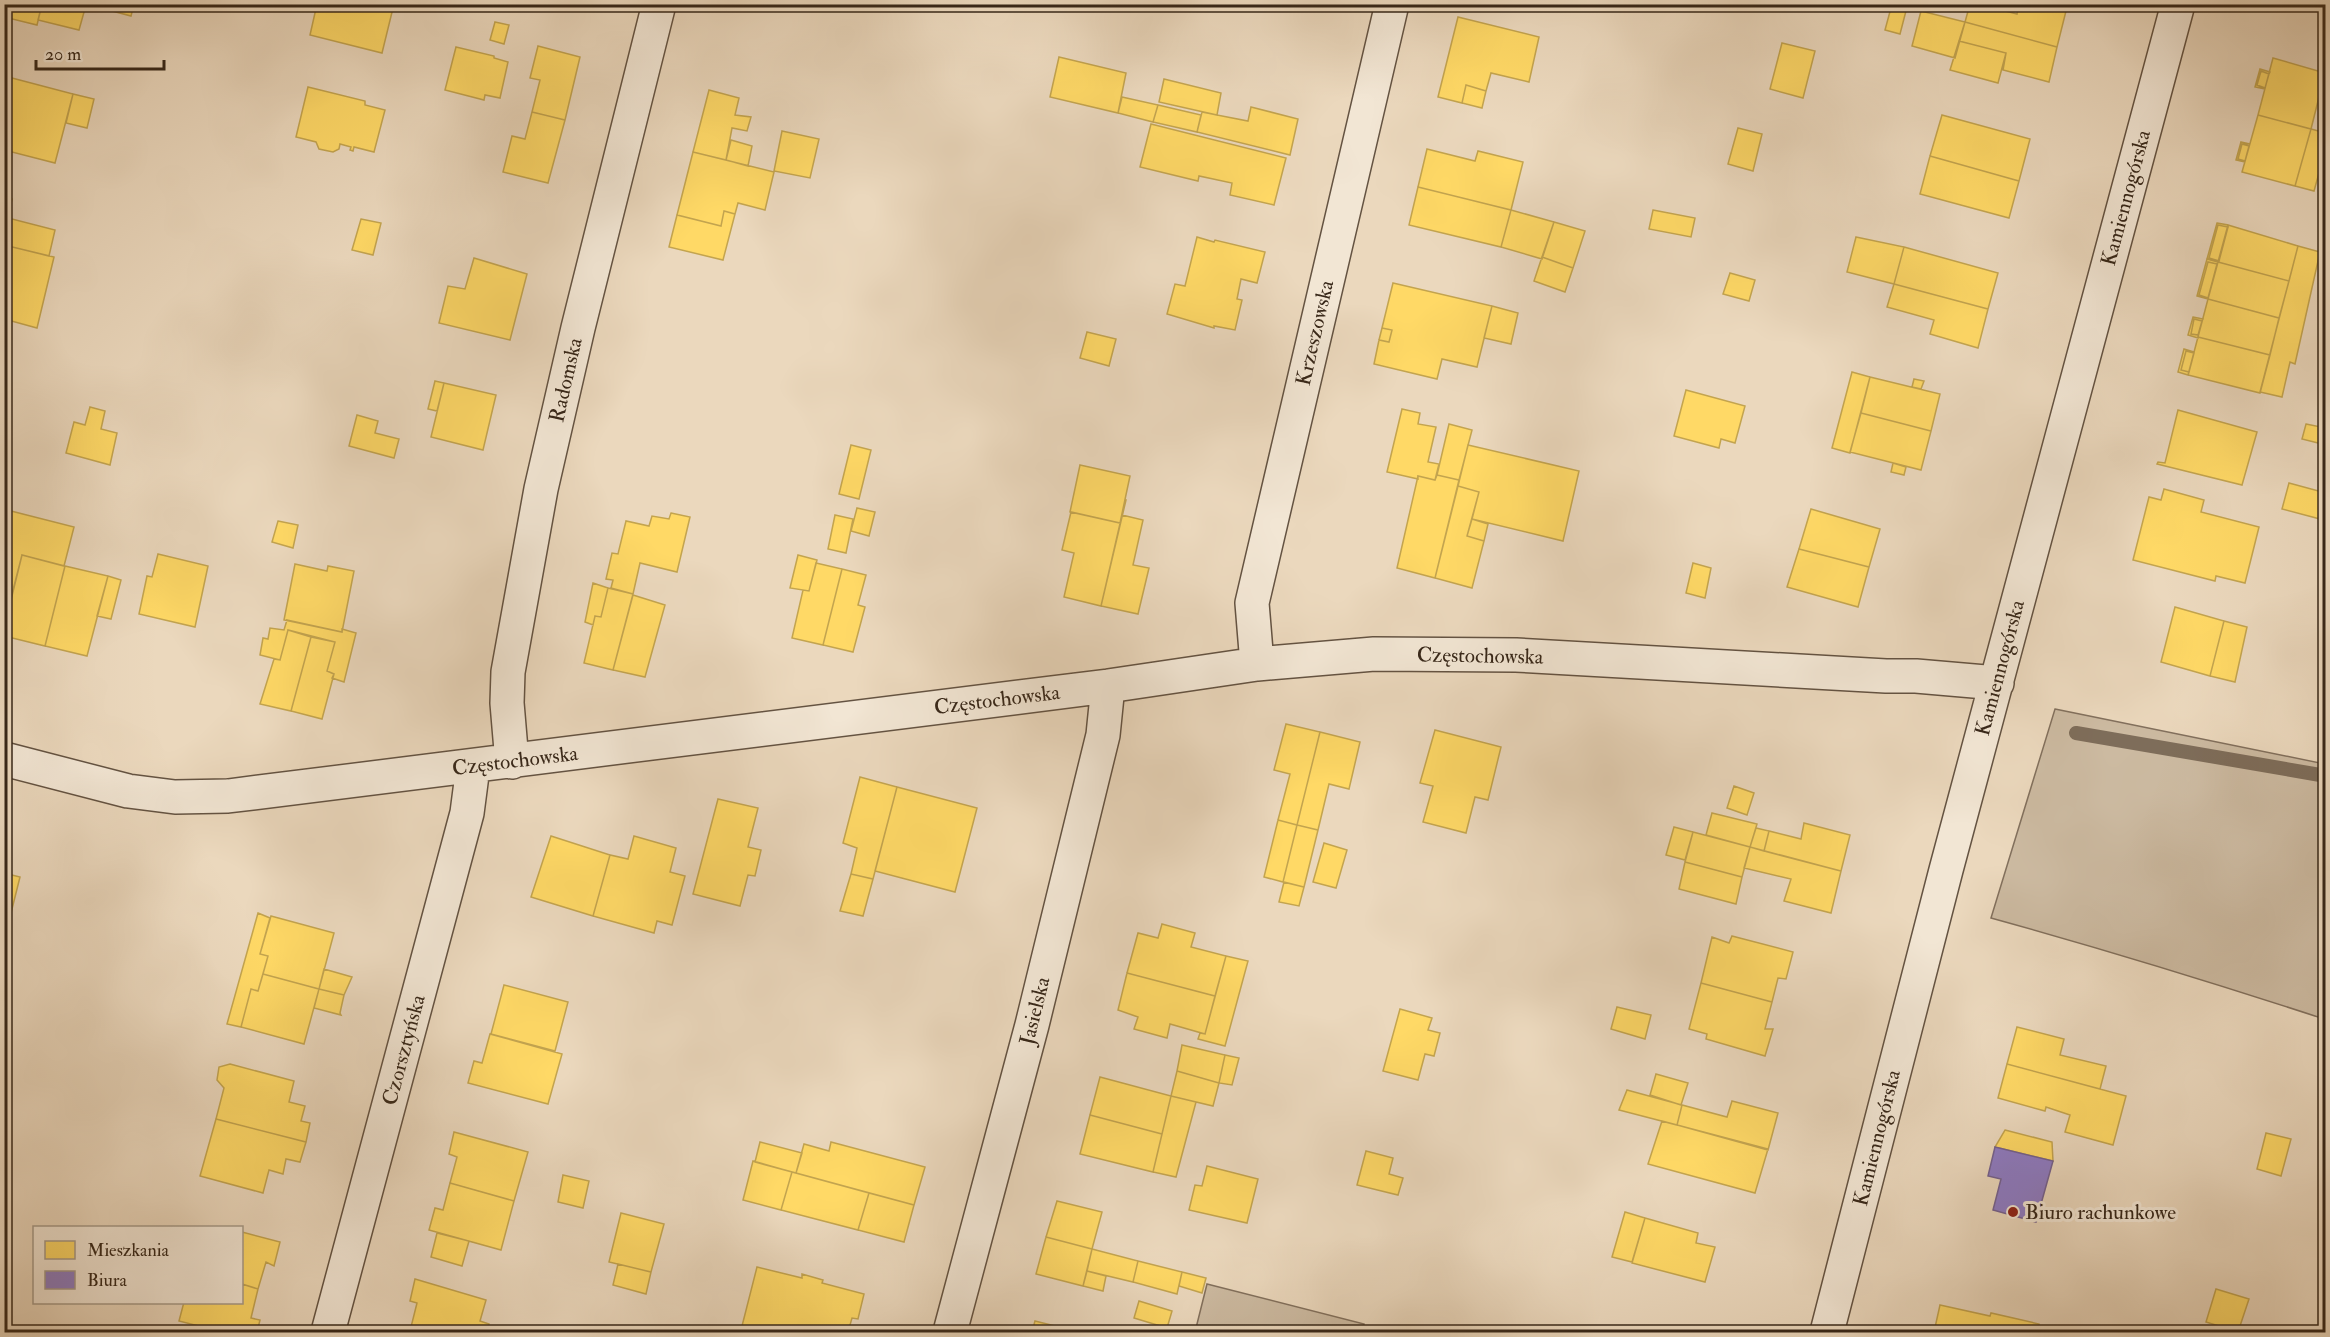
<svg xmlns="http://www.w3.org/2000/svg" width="2330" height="1337" viewBox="0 0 2330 1337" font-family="'IM FELL Double Pica',serif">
  <rect width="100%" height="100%" fill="#ebd8bd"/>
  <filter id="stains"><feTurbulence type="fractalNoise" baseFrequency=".00333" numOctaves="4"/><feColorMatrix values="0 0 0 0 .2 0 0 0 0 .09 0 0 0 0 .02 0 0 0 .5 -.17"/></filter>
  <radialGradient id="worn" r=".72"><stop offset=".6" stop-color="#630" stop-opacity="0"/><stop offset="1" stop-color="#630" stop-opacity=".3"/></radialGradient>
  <path fill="#ccbaa1" stroke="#82705d" stroke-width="1.5" d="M2055 709 2325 764V1024L2324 1019C2214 983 2103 949 1991 918Z
    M1207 1284 1364 1324 1362 1332H1195Z"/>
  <path fill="#ffd966" stroke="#c3a44f" stroke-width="1.5" d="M4 4H42L37 25 4 17Z
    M42 4 86 5 79 30 38 20Z
    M86 4H134L131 16Z
    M317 4H394L382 53 310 35Z
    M1892 4 1907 7 1900 34 1885 30Z
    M1970 4H1979L2017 14 2019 4H2041L2066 11 2057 47 1965 22Z
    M1921 11 1965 22 1955 58 1912 46Z
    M1458 17 1539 37 1529 82 1491 73 1486 91 1466 85 1462 103 1438 97Z
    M495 22 509 25 504 44 490 40Z
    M1965 22 2057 47 2049 82 2003 70 2006 53 1959 41Z
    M1959 41 2006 53 1998 83 1950 70Z
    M1782 43 1815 51 1803 98 1770 89Z
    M538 46 580 57 565 120 532 112 540 80 530 78Z
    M456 47 494 56V58L508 62 500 98 485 95 484 100 445 90Z
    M1059 57 1126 73 1118 113 1050 97Z
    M2273 58 2325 73 2311 129 2258 115Z
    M2260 69 2270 72 2269 74 2261 71 2257 85 2265 89 2255 87Z
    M2261 71 2269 74 2265 88 2257 85Z
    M12 78 73 94 55 163 4 150V105Z
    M1164 79 1221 93 1217 115 1159 102Z
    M1466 85 1486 91 1482 108 1462 103Z
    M308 87 365 101V105L385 110 374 152 354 147 353 151 350 150 351 147 340 144 339 149 333 152 319 149 316 142 296 137Z
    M709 90 739 98 735 115 751 117 747 131 732 128 726 160 693 152Z
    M73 94 94 99 87 128 66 123Z
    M1122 97 1158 105 1153 122 1118 113Z
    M1158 105 1201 115 1197 132 1153 122Z
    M1251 107 1298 119 1290 155 1197 132 1202 112 1248 121Z
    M532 112 565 120 548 183 503 172 512 136 525 139Z
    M1942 115 2030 139 2019 181 1930 156Z
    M2258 115 2311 129 2295 186 2242 172Z
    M1151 124 1286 158 1274 205 1230 195 1232 183 1199 176 1198 181 1140 167Z
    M1738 128 1762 134 1753 171 1728 164Z
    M2311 129 2326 133V148L2314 191 2295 186Z
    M782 131 819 139 810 178 774 171Z
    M731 140 752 146 748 166 726 160Z
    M2241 142 2250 144H2242L2238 159 2245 162 2236 160Z
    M2242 144 2249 146 2245 161 2238 159Z
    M1427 149 1475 161 1478 151 1523 162 1511 210 1418 187Z
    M693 152 774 172 765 210 738 203 735 214 724 211 721 226 677 215Z
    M1930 156 2019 181 2009 218 1920 194Z
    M1418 187 1511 210 1501 247 1409 225Z
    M4 197 12 199 8 218 55 230 49 256 4 245Z
    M1511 210 1554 222 1542 259 1501 247Z
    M1653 210 1695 218 1691 237 1649 229Z
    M724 211 735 214 723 260 669 247 677 215 721 226Z
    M361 219 381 223 373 255 352 250Z
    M1554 222 1585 231 1573 268 1542 257Z
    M2217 223 2228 225V227L2218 225 2209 258 2219 261 2218 262 2207 259Z
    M2218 225 2228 227 2219 261 2209 258Z
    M2228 225 2298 246 2289 281 2218 262Z
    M1197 237 1214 242 1215 240 1265 252 1257 283 1241 279 1237 299 1242 300 1235 330 1214 326V328L1167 314 1175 284 1185 286Z
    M1856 237 1904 247 1894 284 1847 272Z
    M4 245 54 257 37 328 4 319Z
    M2298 246 2320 252 2295 364 2290 362 2282 397 2260 392Z
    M1904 247 1998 273 1988 309 1894 284Z
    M1542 257 1573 268 1565 292 1534 281Z
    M474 258 527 274 510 340 439 323 448 286 465 289Z
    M2207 259 2218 262 2217 264 2208 262 2199 295 2208 299 2197 296Z
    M2208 262 2217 264 2208 298 2199 295Z
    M2218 262 2289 281 2279 318 2208 299Z
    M1730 273 1755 280 1749 301 1723 294Z
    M1393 283 1492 306 1477 367 1442 359 1437 379 1374 364 1379 340 1389 342 1392 330 1382 328Z
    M1894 284 1988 309 1978 348 1930 334 1934 320 1887 307Z
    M2208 299 2279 318 2270 355 2198 337Z
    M1492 306 1518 313 1511 344 1484 338Z
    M2193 317 2203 319 2202 321 2194 319 2191 334 2198 335V338L2188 335Z
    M2194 319 2202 321 2198 335 2191 334Z
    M1382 328 1392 330 1389 342 1379 340Z
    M1087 332 1116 339 1109 366 1080 358Z
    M2198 337 2270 355 2260 393 2188 375Z
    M2184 349 2194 352 2186 351 2181 370 2189 372 2188 375 2178 372Z
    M2186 351 2194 353 2189 372 2181 370Z
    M1852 372 1870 377 1850 453 1832 448Z
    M1870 377 1940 394 1931 431 1861 413Z
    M1914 379 1924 381 1921 389 1912 387Z
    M435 381 444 383 437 411 428 409Z
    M444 383 496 395 483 450 431 437Z
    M1686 390 1745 406 1735 443 1721 439 1719 448 1674 436Z
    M90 407 105 411 101 429 117 433 110 465 66 453 74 422 85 425Z
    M1402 409 1420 413 1418 424 1436 427 1428 462 1439 464 1435 480 1418 476V479L1387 472Z
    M2178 410 2257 432 2242 485 2157 464 2158 462 2165 463Z
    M1861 413 1931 431 1921 470 1850 452Z
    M357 415 378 421 375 433 399 439 394 458 349 446Z
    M1449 424 1472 430 1459 480 1437 475Z
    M2306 424 2326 428V445L2302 439Z
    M851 445 871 450 859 499 839 494Z
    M1468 445 1579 471 1563 541 1472 519 1479 492 1458 486Z
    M1893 463 1906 467 1904 475 1891 472Z
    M1080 465 1130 476 1120 523 1070 512Z
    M1437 475 1459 480 1435 578 1397 568 1418 476 1435 480Z
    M2289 483 2326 493 2320 519 2282 509Z
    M1458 486 1479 492 1467 536 1484 541 1472 588 1435 578Z
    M2164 489 2204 500 2201 512 2259 527 2245 583 2216 576 2215 581 2133 560 2149 497 2161 500Z
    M1125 500H1126L1101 606 1064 597 1074 553 1062 550 1071 512 1120 523Z
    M857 508 875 512 869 536 851 531Z
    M1811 509 1880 529 1869 567 1799 549Z
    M11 511 74 527 64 566 22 555 11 600 4 598V535Z
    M671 513 690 517 677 572 640 563 633 594 611 588 613 580 606 579 612 553 618 554 626 521 649 526 652 516 669 519Z
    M835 515 853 519 846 553 828 549Z
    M1122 515 1143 520 1133 565 1149 568 1138 614 1101 606Z
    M1472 519 1488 524 1484 541 1467 536Z
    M278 521 298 525 293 548 272 542Z
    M1799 549 1869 567 1858 607 1787 587Z
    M158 554 208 566 195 627 139 614 147 576 152 577Z
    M22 555 65 566 45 646 4 636V625Z
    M798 555 817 560 809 591 790 588Z
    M816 563 842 569 823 645 792 638 803 590 809 591Z
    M1693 563 1711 568 1705 598 1686 593Z
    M295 564 327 571 328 566 354 571 342 632 284 620Z
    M65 566 108 576 87 656 45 646Z
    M842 569 866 575 858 605 865 607 853 652 823 645Z
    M108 576 121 580 111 619 97 616Z
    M593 583 608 588 601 617 595 616 593 625 585 622Z
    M608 588 633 594 613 670 584 663 595 616 601 617Z
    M633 595 665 605 645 677 613 670Z
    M2175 607 2224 621 2210 676 2161 662Z
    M287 620 342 632V629L356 633 344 682 332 678 334 674 327 671 335 642 288 630 280 660 260 655 263 638 268 639 270 628 284 630Z
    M2224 621 2247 627 2235 682 2210 676Z
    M288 630 311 637 291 711 260 704 274 659 280 660Z
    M311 637 335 642 327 671 334 674 322 719 291 711Z
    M1286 724 1320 732 1297 825 1278 820 1290 774 1274 770Z
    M1435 730 1501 747 1488 800 1475 797 1466 833 1423 822 1433 786 1420 783Z
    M1320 732 1360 742 1349 789 1329 784 1318 830 1297 825Z
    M860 777 897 787 873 879 851 874 857 848 843 843Z
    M1734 786 1754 793 1747 815 1727 808Z
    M897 787 977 808 955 892 875 871Z
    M718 799 758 808 748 847 761 850 755 876 748 875 740 906 693 894Z
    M1712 813 1757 824 1750 847 1706 835Z
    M1278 820 1297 825 1283 882 1264 877Z
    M1804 823 1850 835 1841 871 1764 851 1769 831 1801 839Z
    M1297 825 1318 830 1304 887 1283 882Z
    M1674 827 1693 832 1685 860 1666 855Z
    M1756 828 1769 831 1764 851 1750 847Z
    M1693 832 1750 847 1742 877 1685 862Z
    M551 836 610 855 593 916 531 897Z
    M634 836 676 848 670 872 685 876 672 925 657 921 654 933 593 916 610 855 628 859Z
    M1324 843 1347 850 1336 888 1313 882Z
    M1750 847 1841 871 1831 913 1784 901 1791 879 1744 868Z
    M1685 862 1742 877 1736 904 1679 889Z
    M4 873 20 877 7 929 4 928Z
    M851 874 873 879 863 916 840 911Z
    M1284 882 1304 887 1299 906 1279 902Z
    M258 913 270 918 260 954 268 956 258 991 251 989 241 1027 227 1024Z
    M271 916 334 933 319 989 263 974 268 956 260 954Z
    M1162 924 1195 933 1191 947 1226 956 1215 996 1127 973 1138 933 1158 938Z
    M1732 936 1793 952 1786 979 1778 978 1772 1002 1701 983 1712 937 1729 943Z
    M1226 956 1248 961 1225 1046 1198 1039 1200 1033 1205 1034Z
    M324 969 352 977 344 995 319 989Z
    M1127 973 1215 996 1205 1034 1170 1024 1167 1038 1134 1029 1138 1017 1118 1010Z
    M263 974 319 989 304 1044 241 1027 251 989 258 991Z
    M1701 983 1772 1002 1765 1029H1773L1765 1056 1706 1039 1707 1034 1689 1029Z
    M504 985 568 1002 555 1051 491 1034Z
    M319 989 344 995 340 1013 341 1015 314 1008Z
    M1617 1007 1651 1015 1645 1039 1611 1029Z
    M1400 1009 1432 1018 1428 1030 1440 1033 1434 1056 1425 1054 1418 1080 1383 1071Z
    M2017 1027 2064 1039 2060 1055 2106 1066 2100 1089 2007 1064Z
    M490 1034 562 1054 548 1104 468 1083 474 1061 482 1063Z
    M1182 1045 1225 1055 1219 1083 1177 1071Z
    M1225 1055 1239 1058 1232 1085 1219 1083Z
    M230 1064 294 1081 289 1102 305 1106 301 1121 310 1123 306 1142 216 1119 224 1088 217 1080 219 1067Z
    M2007 1064 2126 1096 2113 1145 2065 1132 2070 1115 2046 1107 2045 1111 1998 1098Z
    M1177 1071 1219 1083 1213 1106 1171 1096Z
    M1656 1074 1688 1083 1681 1105 1650 1095Z
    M1100 1077 1171 1096 1162 1134 1090 1115Z
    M1627 1090 1682 1105 1677 1125 1619 1110Z
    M1171 1096 1196 1102 1176 1177 1153 1172Z
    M1732 1101 1778 1113 1768 1150 1677 1125 1682 1105 1727 1117Z
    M1090 1115 1162 1134 1153 1172 1080 1154Z
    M216 1119 306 1142 300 1162 286 1159 283 1174 269 1170 263 1193 200 1176Z
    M1662 1121 1768 1149 1755 1193 1648 1164Z
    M2005 1130 2052 1142 2053 1161 1995 1147Z
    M454 1132 528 1152 514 1201 450 1183 457 1157 449 1154Z
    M2266 1133 2291 1139 2281 1176 2257 1169Z
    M760 1142 802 1153 796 1173 755 1162Z
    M831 1142 925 1167 914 1205 796 1173 804 1144 829 1151Z
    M1366 1151 1393 1158 1389 1174 1403 1178 1398 1195 1357 1185Z
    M753 1161 792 1172 781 1210 743 1200Z
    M1207 1166 1258 1179 1247 1223 1189 1210 1195 1185 1202 1186Z
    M792 1172 869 1193 858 1230 781 1210Z
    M563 1175 589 1181 583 1208 558 1202Z
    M450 1183 514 1201 501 1250 429 1230 435 1208 443 1210Z
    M869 1193 914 1205 904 1242 858 1230Z
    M1057 1201 1102 1212 1092 1249 1046 1237Z
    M1625 1212 1645 1218 1632 1262 1612 1257Z
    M621 1213 664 1224 651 1272 609 1262Z
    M1645 1218 1698 1233 1696 1243 1715 1247 1705 1282 1632 1263Z
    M242 1232 280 1242 274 1266 266 1262 258 1289 242 1284Z
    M437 1233 469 1241 462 1266 431 1257Z
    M1046 1237 1092 1249 1083 1286 1036 1274Z
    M1092 1249 1138 1261 1133 1282 1087 1271Z
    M1138 1261 1182 1272 1177 1294 1133 1282Z
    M618 1264 651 1272 646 1294 613 1285Z
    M757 1267 802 1278V1274L823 1280 822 1283 864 1294 858 1319 852 1318 848 1332H766L742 1326Z
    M1087 1271 1106 1276 1103 1291 1083 1286Z
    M1182 1272 1206 1278 1202 1293 1179 1286Z
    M415 1279 486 1300 480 1321 489 1324 487 1332 410 1331 417 1303 410 1301Z
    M242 1284 258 1289 251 1318 260 1320 257 1332H222L179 1321 184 1302H242Z
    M2216 1289 2249 1299 2238 1332 2206 1322Z
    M1139 1301 1172 1311 1167 1328 1134 1318Z
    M1940 1305 1990 1316 1991 1313 2039 1324V1328L2060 1332H1934Z
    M1035 1321 1079 1332H1032Z"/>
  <path fill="#8e7cc3" stroke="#746290" stroke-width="1.5" d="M1995 1147 2053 1161 2036 1222 1993 1210 2001 1179 1988 1176Z"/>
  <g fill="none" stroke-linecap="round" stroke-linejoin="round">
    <path stroke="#7e6d5a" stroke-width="14" d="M2076 733 2326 776"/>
    <g stroke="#645342" stroke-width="36">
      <path id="minor" d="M1257 664 1252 603 1392 4
        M4 759 128 791 175 797 228 796 1108 686 1257 664 1374 654 1516 655 1886 676H1916L1997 683
        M512 762 507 703 508 672 541 489 578 328 659 4
        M328 1332 467 813 473 767
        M950 1332 1032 1025 1103 735 1108 686
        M1827 1332 1946 870 2178 4"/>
    </g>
    <use href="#minor" stroke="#f2e6d4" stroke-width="33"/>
  </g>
  <circle fill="#8f2418" stroke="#f2e6d4" stroke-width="2" cx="2013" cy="1212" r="6"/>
  <g text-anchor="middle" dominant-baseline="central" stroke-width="6" stroke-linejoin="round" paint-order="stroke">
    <g font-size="21" fill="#372719" stroke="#f2e6d4">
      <text transform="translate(2126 198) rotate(-75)">Kamiennogórska</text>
      <text transform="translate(1315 333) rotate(-77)">Krzeszowska</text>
      <text transform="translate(566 380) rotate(-77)">Radomska</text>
      <text transform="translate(1480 656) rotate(1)">Częstochowska</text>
      <text transform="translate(2000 668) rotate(-75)">Kamiennogórska</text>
      <text transform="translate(997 700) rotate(-7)">Częstochowska</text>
      <text transform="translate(515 761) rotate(-7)">Częstochowska</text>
      <text transform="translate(1035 1011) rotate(-76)">Jasielska</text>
      <text transform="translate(404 1050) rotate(-75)">Czorsztyńska</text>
      <text transform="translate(1877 1138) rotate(-76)">Kamiennogórska</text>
    </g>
    <g font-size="21" fill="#372719" stroke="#f2e6d4" text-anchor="start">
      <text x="2025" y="1212">Biuro rachunkowe</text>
    </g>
  </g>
  <rect width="2330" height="1337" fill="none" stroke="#ebd8bd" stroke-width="24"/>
  <rect x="6" y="6" width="2318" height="1325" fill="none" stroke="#372719" stroke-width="3"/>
  <rect x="12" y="12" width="2306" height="1313" fill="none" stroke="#372719" stroke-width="1.5"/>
  <rect x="33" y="1226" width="210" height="78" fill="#f2e6d4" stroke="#a79a89" stroke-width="1.5"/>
  <rect x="45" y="1241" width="30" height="18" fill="#ffd966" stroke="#a79a89" stroke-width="1.5"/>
  <text x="87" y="1256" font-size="18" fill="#372719">Mieszkania</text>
  <rect x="45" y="1271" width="30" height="18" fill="#8e7cc3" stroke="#a79a89" stroke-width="1.5"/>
  <text x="87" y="1286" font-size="18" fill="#372719">Biura</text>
  <path d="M36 60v9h128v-9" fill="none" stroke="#372719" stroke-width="3"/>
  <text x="45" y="60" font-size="18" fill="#372719" stroke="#f2e6d4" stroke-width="4.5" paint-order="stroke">20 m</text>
  <rect width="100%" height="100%" filter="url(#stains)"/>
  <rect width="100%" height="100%" fill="url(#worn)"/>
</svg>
